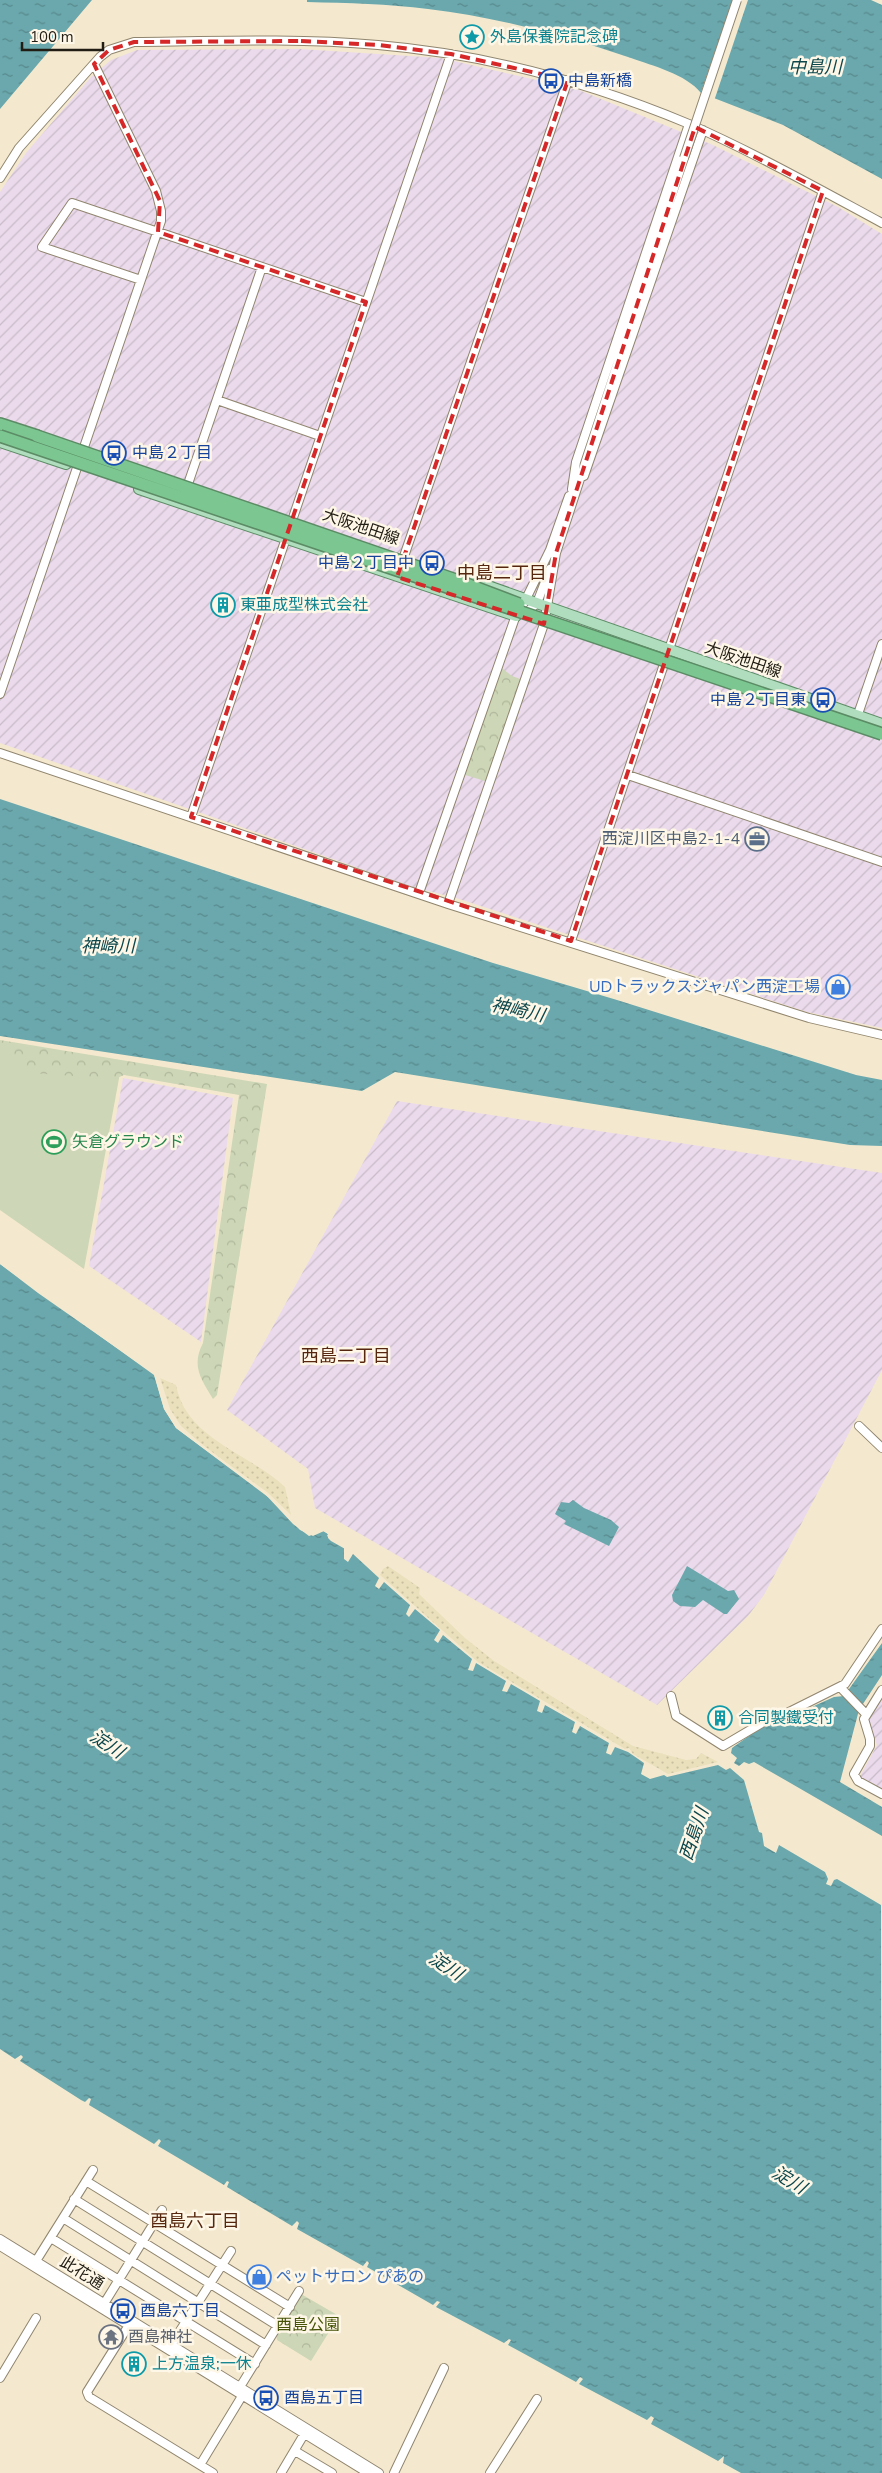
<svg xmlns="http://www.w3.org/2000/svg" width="882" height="2473" viewBox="0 0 882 2473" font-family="'Nunito Sans','Noto Sans JP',sans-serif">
  <defs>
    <pattern id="industrial-furrows" width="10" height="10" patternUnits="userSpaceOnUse" patternTransform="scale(1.25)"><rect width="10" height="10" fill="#ebdaeb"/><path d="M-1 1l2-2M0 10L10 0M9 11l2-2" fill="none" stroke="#c9bbc9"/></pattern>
    <pattern id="forest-crowns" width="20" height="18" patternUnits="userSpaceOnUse" patternTransform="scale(1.25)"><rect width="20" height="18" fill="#cdd6b6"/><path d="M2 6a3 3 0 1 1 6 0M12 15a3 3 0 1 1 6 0" fill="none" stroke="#b0b79c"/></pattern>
    <pattern id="sand-dots" width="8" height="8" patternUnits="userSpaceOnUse" patternTransform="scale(1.25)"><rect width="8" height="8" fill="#eae0bb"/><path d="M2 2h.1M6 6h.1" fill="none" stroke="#c8c0a0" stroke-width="1.8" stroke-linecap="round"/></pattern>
    <pattern id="water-ripples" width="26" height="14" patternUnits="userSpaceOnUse" patternTransform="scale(1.25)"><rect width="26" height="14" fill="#6aa8ad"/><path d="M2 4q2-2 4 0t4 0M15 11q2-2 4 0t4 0" fill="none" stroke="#57888c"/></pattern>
  </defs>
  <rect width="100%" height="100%" fill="#f4e9cf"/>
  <path fill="url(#industrial-furrows)" d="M300 49 441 58 579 90 713 145 838 207 882 234V1028L807 1012 456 898 413 887 0 743V192L26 153 91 77 111 60 137 50Z
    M123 1078 233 1098 201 1342 89 1266Z
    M397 1101 882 1173V1370L764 1595 748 1616 657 1705 315 1508 308 1469 227 1410Z
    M882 1695V1791L859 1778 877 1745 868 1722 869 1714Z"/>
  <path fill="#cdd6b6" d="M0 1046 120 1073 84 1269 0 1210Z"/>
  <path fill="url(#forest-crowns)" d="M499 666 512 676 523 680 488 782 462 774Z
    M0 1040 267 1084 217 1395 213 1399C201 1379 191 1366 203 1343L239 1095 124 1075 110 1081 90 1077 30 1073 19 1060 0 1057Z
    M301 2294 339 2316 311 2361 277 2340 276 2334Z"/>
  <path fill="url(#sand-dots)" d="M160 1378 176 1385C186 1439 249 1453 285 1487L291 1515 267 1492 207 1449 181 1426 170 1409Z
    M388 1566 420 1588 419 1594 465 1638 494 1661 633 1746 686 1760 696 1759 701 1753 718 1762 668 1774 633 1754 629 1748 625 1749 478 1662 380 1575 383 1569Z"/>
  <path fill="url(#water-ripples)" d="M0 0H92L0 109Z
    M307 0H871L882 5V179L783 125 701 93C686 74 653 66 631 58 565 36 497 17 428 9 388 4 348 3 307 2Z
    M0 799 493 963 617 1000 856 1075 882 1080V1146L850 1145 395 1072 362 1091 0 1036Z
    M0 1264 154 1375 164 1409 176 1428 265 1494 293 1524 309 1536 323 1531 328 1534 327 1536 344 1548V1559L348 1562 353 1554 379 1578 375 1586 379 1589 384 1582 410 1605 406 1614 409 1617 415 1609 440 1630 434 1640 438 1643 443 1635 472 1659 468 1670 473 1671 476 1663 506 1681 502 1691 507 1692 511 1684 540 1701 537 1711 542 1713 545 1705 575 1722 572 1732 576 1734 580 1726 609 1743 606 1753 611 1755 615 1747 628 1752 644 1763 641 1774 650 1779 664 1775 667 1777 718 1765 726 1770 730 1768 744 1780 759 1832 762 1833 764 1846 776 1853 779 1845 825 1872 828 1879 826 1884 831 1886 834 1880 837 1879 881 1905 882 2473H741L723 2463 724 2456 718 2461 651 2424 654 2418 651 2416 647 2420 579 2384 583 2379 580 2377 576 2382 508 2345 511 2340 509 2339 504 2343 436 2307 440 2302 437 2301 433 2305 367 2267 369 2263 367 2261 363 2266 297 2229 299 2223 297 2221 292 2226 227 2187 229 2182 227 2181 224 2185 158 2146 161 2141 159 2139 154 2144 89 2105 91 2099 89 2098 85 2102 81 2100 20 2061 23 2057 21 2055 15 2059 0 2049Z
    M573 1500 584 1508 611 1520 619 1527 609 1546 564 1524 566 1521 555 1514 561 1502 569 1503Z
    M687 1566 728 1591 734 1590 739 1599 727 1614H724L703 1600 695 1607 680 1606 673 1601 672 1595Z
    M882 1643V1675L859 1710 840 1782 882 1807V1836L754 1762 749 1764 744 1762 739 1766 734 1763 737 1758 731 1753 732 1748 760 1728 787 1721 816 1705 834 1697 844 1696Z"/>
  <path fill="#f4e9cf" d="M733 0H748L714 101 700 95Z
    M0 1261 33 1285 24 1275 26 1270H31L62 1293 63 1300 56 1301 38 1289 156 1373 166 1409 178 1426 274 1499 301 1528 312 1534 325 1529 331 1533 330 1537 346 1546 347 1550 331 1541 328 1538V1534L324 1531 313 1536 300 1530 272 1500 176 1428 164 1409 154 1374 38 1293 0 1264Z"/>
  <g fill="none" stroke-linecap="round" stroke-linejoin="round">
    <g stroke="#90856e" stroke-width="10">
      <path id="minor" d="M0 178 19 148 100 57 109 50 134 42C215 41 297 38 378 45 484 54 591 83 689 124 755 153 819 189 882 223
        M141 280 42 247 72 203 366 302
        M217 400 320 436
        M584 476 703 130
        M188 484 262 267
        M572 489 576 462 689 124
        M401 565 568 80
        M524 603 550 550 569 496
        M525 614 537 603 550 569
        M0 694 161 221V211L156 191 94 64
        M856 720 882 644
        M0 753 448 904 809 1018 882 1035
        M628 775 882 862
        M191 817 451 54
        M419 893 517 612
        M448 904 544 624 556 553 684 158
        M571 941 823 191
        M859 1426 882 1448
        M840 1687 866 1714
        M882 1690 864 1719 870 1739V1746L854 1774 858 1781 882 1794
        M671 1696 676 1716 723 1746 767 1720 775 1719 845 1684 882 1629
        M86 2181 290 2307
        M74 2199 278 2326
        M63 2218 266 2345
        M51 2238 255 2364
        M0 2239 379 2473
        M0 2246 368 2473
        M36 2261 93 2170
        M102 2307 162 2210
        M129 2325 87 2392 89 2397 213 2473
        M169 2348 231 2251
        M0 2378 36 2318
        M295 2451 332 2473
        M200 2465 242 2396 240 2387 299 2291
        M281 2473 306 2431
        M394 2473 444 2368
        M490 2473 537 2399"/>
    </g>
    <g stroke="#5c8c65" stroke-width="12">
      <path id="major" d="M0 442 66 464
        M139 489 516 616
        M468 579 882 724"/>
    </g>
    <g stroke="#5c8c65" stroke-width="14">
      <path id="highway" d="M0 424 37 436"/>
    </g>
    <use href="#minor" stroke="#fff" stroke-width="8"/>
    <use href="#major" stroke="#b0ddbd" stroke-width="10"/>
    <use href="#highway" stroke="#7cc791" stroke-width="11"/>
    <g stroke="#90856e" stroke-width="10" stroke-linecap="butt">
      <path id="minor-bridge" d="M684 158 737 0"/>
    </g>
    <g stroke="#5c8c65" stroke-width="14" stroke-linecap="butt">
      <path id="highway-bridge" d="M0 436 882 734
        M37 436 453 579 519 604"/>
    </g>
    <use href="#minor-bridge" stroke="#fff" stroke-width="8"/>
    <use href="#highway-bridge" stroke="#7cc791" stroke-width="11"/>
  </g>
  <path fill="none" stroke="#d62828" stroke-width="4" stroke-dasharray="10 6" stroke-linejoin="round" d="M301 41 379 45 451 54 568 80 397 577 544 624 556 553 695 127 823 191 571 941 191 817 366 302 158 232 160 201 94 64 109 50 134 42Z"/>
  <defs>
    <g id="sight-ring" transform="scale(1.25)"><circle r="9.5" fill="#fef7e7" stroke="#0f9aa8" stroke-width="1.5"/><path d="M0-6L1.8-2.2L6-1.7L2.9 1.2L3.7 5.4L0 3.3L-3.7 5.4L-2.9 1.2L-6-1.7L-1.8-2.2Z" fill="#0f9aa8"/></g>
    <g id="bus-ring" transform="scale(1.25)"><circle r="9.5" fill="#fef7e7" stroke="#1a4fb4" stroke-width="1.5"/><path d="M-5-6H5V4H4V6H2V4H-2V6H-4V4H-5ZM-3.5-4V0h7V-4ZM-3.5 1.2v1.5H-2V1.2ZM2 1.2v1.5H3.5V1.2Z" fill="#1a4fb4"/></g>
    <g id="building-ring" transform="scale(1.25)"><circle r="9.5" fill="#fef7e7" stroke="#0f9aa8" stroke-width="1.5"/><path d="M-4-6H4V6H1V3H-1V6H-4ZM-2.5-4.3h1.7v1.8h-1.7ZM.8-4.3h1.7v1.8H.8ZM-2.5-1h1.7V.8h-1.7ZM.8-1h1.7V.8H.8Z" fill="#0f9aa8"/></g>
    <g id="office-ring" transform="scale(1.25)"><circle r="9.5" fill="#fef7e7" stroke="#5c6f8a" stroke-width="1.5"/><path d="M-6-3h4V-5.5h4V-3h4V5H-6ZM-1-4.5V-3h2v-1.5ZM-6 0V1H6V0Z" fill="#5c6f8a"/></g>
    <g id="shop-ring" transform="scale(1.25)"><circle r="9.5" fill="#fef7e7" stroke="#3f7fe0" stroke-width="1.5"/><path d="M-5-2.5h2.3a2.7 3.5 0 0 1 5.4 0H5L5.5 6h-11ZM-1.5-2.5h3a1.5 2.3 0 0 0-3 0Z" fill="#3f7fe0"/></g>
    <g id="stadium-ring" transform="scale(1.25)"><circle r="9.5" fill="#fef7e7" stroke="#2e9e5b" stroke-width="1.5"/><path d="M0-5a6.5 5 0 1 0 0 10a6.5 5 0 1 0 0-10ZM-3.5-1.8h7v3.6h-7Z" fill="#2e9e5b"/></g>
    <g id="temple-ring" transform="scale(1.25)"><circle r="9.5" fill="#fef7e7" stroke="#6b7280" stroke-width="1.5"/><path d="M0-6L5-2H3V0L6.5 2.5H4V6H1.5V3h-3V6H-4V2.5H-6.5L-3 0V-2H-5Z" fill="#6b7280"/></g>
  </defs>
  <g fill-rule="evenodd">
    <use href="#sight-ring" x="472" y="37"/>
    <use href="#bus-ring" x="551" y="81"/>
    <use href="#bus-ring" x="114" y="453"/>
    <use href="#bus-ring" x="432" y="563"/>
    <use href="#building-ring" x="223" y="605"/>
    <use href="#bus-ring" x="823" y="700"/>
    <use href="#office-ring" x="757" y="839"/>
    <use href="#shop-ring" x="838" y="987"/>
    <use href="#stadium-ring" x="54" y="1142"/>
    <use href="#building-ring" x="720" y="1718"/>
    <use href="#shop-ring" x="259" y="2277"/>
    <use href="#bus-ring" x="123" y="2311"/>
    <use href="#temple-ring" x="111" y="2337"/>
    <use href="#building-ring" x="134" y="2364"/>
    <use href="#bus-ring" x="266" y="2398"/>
  </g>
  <g text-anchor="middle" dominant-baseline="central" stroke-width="5" stroke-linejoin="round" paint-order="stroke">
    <g font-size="16" fill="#0d838f" stroke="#fef7e7" text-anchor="start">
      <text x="490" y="37">外島保養院記念碑</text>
      <text x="240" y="605">東亜成型株式会社</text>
      <text x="738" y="1718">合同製鐵受付</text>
      <text x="152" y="2364">上方温泉;一休</text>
    </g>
    <g font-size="16" fill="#164399" stroke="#fef7e7" text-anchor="start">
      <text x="568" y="81">中島新橋</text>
      <text x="132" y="453">中島２丁目</text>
      <text x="414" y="563" text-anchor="end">中島２丁目中</text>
      <text x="806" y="700" text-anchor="end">中島２丁目東</text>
      <text x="140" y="2311">酉島六丁目</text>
      <text x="284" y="2398">酉島五丁目</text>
    </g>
    <g font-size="16" fill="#211d14" stroke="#fef7e7">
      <text transform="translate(361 527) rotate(19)">大阪池田線</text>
      <text transform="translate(743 660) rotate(19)">大阪池田線</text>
      <text transform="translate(82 2273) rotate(32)">此花通</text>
    </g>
    <g font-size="16" fill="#4e5e75" stroke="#fef7e7" text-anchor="end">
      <text x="740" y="839">西淀川区中島2-1-4</text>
    </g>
    <g font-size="16" fill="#366cbe" stroke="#fef7e7" text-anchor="end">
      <text x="820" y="987">UDトラックスジャパン西淀工場</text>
      <text x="276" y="2277" text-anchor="start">ペットサロン ぴあの</text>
    </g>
    <g font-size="16" fill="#27864d" stroke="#fef7e7" text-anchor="start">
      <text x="72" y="1142">矢倉グラウンド</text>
    </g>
    <g font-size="16" fill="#475408" stroke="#fef7e7">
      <text x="308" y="2325">酉島公園</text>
    </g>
    <g font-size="16" fill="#5b616d" stroke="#fef7e7" text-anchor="start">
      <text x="128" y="2337">酉島神社</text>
    </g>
    <g font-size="18" font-style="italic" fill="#0d474c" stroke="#fef7e7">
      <text x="815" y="67">中島川</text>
      <text x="108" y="946">神崎川</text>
      <text transform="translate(518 1010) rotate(12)">神崎川</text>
      <text transform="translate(107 1744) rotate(33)">淀川</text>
      <text transform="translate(694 1834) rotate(-71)">西島川</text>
      <text transform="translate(446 1966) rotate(33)">淀川</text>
      <text transform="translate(789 2180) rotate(31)">淀川</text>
    </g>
    <g font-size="18" fill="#57260e" stroke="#fef7e7">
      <text x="502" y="573">中島二丁目</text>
      <text x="346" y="1356">西島二丁目</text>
      <text x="195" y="2221">酉島六丁目</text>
    </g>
  </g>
  <path d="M22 42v8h81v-8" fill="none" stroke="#211d14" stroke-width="2.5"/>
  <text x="30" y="42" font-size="15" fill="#211d14" stroke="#fef7e7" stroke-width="4" paint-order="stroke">100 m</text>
</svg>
